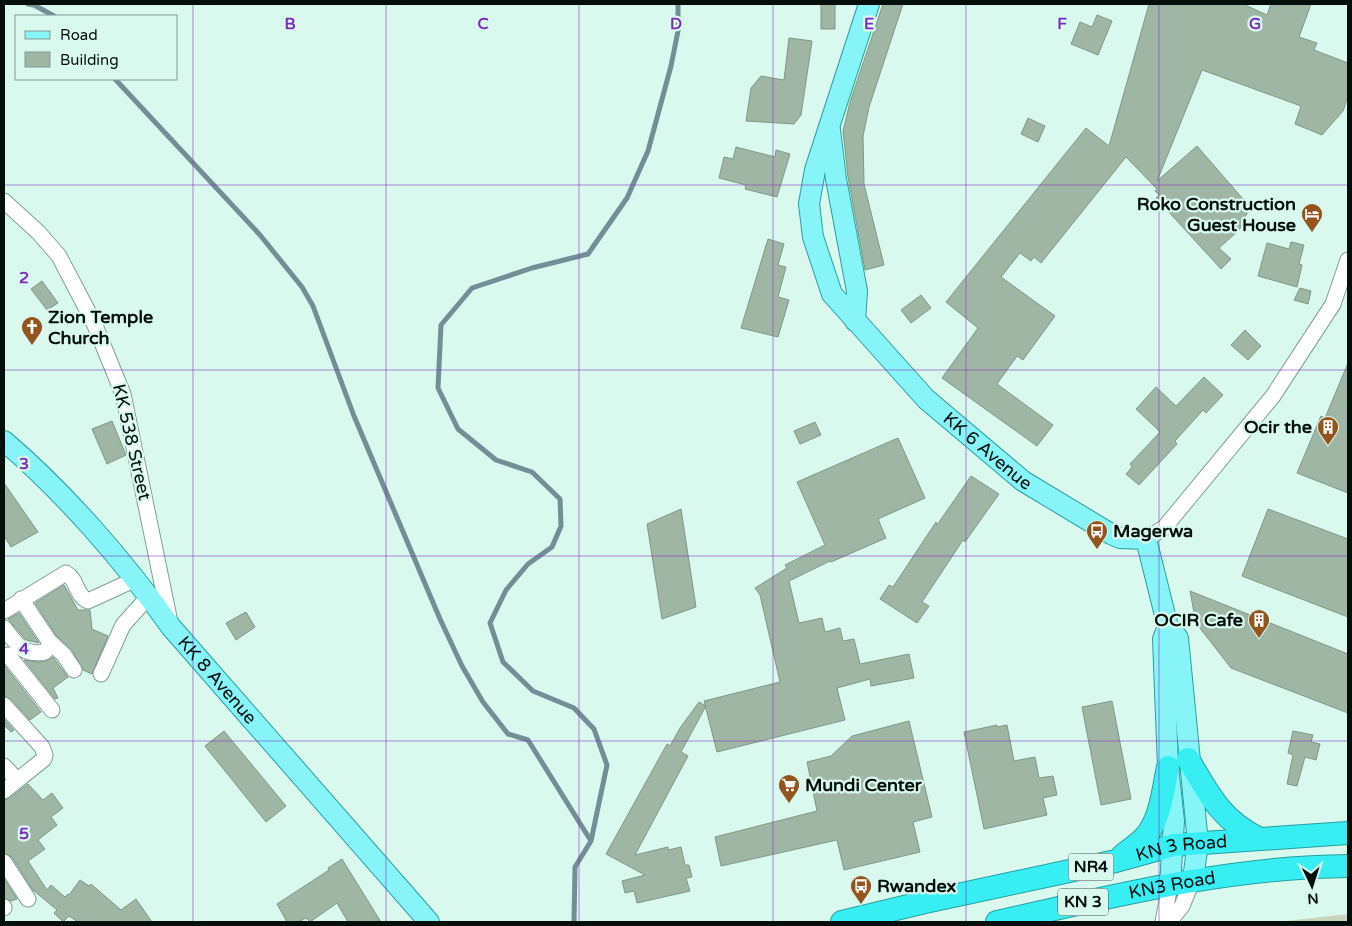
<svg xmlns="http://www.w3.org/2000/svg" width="1352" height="926" viewBox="0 0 1352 926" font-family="'Varela Round',sans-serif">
  <rect width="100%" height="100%" fill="#d9f8ee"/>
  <path fill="#c8d5b8" d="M1348 914V922H1277Z"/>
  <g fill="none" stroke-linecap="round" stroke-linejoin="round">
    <path stroke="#728f97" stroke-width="5" d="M28 4 34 5 54 16
      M115 79 260 235 302 287 313 306 354 416 440 619 462 666 483 702 508 734 528 740 591 841 575 867 574 922
      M591 841 607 765 594 729 574 708 533 691 503 662 490 623 506 590 528 564 552 547 561 526 560 499 532 472 496 460 458 429 438 388 441 325 472 288 532 268 588 254 627 198 648 151 671 66 678 31V4"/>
  </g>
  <path fill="#a0b6a4" stroke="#819785" d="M821 4H835V29H821Z
    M883 4H903L869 107 863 136 864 184 884 265 865 270 848 177 843 131 850 102Z
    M1149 4H1243L1267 15 1271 4H1311L1299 37 1317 43 1314 50 1348 63V96L1343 111 1322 135 1295 124 1301 106 1202 70 1157 181 1197 146 1250 207 1239 230 1219 248 1231 259 1221 269 1156 198 1159 195 1155 191 1157 189 1126 157 1041 263 1034 257 1031 261 1020 253 1001 277 1055 316 1023 360 1017 356 997 384 1053 425 1037 446 942 378 978 328 946 302 1086 128 1109 146Z
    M1097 15 1112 21 1098 55 1071 44 1080 22 1092 27Z
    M789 38 812 41 801 115 794 124 746 121 751 88 761 76 784 80Z
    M1028 118 1045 126 1038 142 1021 134Z
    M736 147 775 157 776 150 790 154 777 197 745 189 746 185 719 178 724 157 733 159Z
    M768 239 784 244 778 265 786 267 778 297 789 300 778 337 741 328Z
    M1291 242 1304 245 1299 264 1302 265 1297 287 1258 276 1267 243 1289 249Z
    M42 281 58 303 47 310 31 289Z
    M1300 288 1311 291 1308 304 1294 300Z
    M921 295 931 308 911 323 901 310Z
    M1245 330 1261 346 1248 360 1231 345Z
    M1348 363V493L1297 473 1321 416 1325 418Z
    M1204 377 1223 395 1206 413 1203 410 1175 441 1177 444 1139 485 1126 474 1132 467 1130 464 1160 432 1136 409 1156 387 1176 406Z
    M112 421 126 455 107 464 92 429Z
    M815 422 821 435 800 444 794 431Z
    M898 438 925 498 878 519 886 538 831 562 830 561 789 581 799 623 822 618 825 632 840 628 843 641 854 639 860 664 909 654 914 678 871 686 870 679 837 688 845 720 717 752 704 701 780 682 760 595 755 588 787 568 785 565 825 545 797 482Z
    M971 476 999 494 965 542 963 540 922 602 929 606 917 623 880 599 889 585 893 587 936 522 937 525Z
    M4 483 38 532 11 547 4 536Z
    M681 509 696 607 662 619 647 524Z
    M1268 509 1348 539V617L1242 576Z
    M64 585 78 610H90L92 629 108 636 92 674 83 670 72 650 56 635 35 603Z
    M1190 591 1348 654V713L1231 668 1196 623Z
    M246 612 255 627 236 640 226 623Z
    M19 613 39 643 26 640 8 619Z
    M53 657 68 677 53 688 58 698 55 699 24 660 38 662 46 661Z
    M4 665 41 712 30 720 11 699 4 696Z
    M1112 701 1131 799 1101 805 1082 707Z
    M699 702 706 706 681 752 688 756 635 855 668 847V850L681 847 685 865H689L692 877 686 878 690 891 637 903 634 891 625 893 622 881 645 875 606 854 667 744 670 746 680 728Z
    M4 719 14 730 11 732 4 725Z
    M909 721 932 817 913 822 920 852 844 870 837 840 721 866 715 837 817 811 807 762 831 756 852 736Z
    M997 725V727L1007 725 1014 761 1035 757 1039 778 1053 776 1057 795 1043 798 1047 815 984 829 964 732Z
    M224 731 286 806 266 822 205 746Z
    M1293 731 1313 735 1311 742 1320 744 1316 760 1305 757 1297 786 1287 784 1293 755 1288 753Z
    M28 784 43 800 52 793 63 808 51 817 57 825 38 840 45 849 28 861 47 890 51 885 65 897 68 894 69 895 80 880 89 886 91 884 121 910 136 899 152 922H78L69 916 63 922 54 913 57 910 33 890 12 857 4 853V800L10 798Z
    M342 859 381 922H348L337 903 310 922 306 918 298 922H287L277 904 329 870 328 868Z
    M4 879 17 899 11 901 4 898Z"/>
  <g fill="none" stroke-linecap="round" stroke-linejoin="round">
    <g stroke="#829f96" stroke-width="17">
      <path id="minor" d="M4 201 38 232 59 256 94 323 123 394 170 622
        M1146 539 1164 528 1273 396 1333 304 1348 260
        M21 599 49 641 64 655 74 670
        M4 611 66 573C78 580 75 595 88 601L136 579
        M4 628C17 644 22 656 45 652L51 643
        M8 655 52 710
        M101 674 123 625 149 596
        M4 705 42 747 45 755 44 759 4 791
        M4 766 17 780
        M4 862 28 899
        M4 907V908
        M1163 922 1170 885
        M1169 922 1182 906 1193 879"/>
    </g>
    <g stroke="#25a0a2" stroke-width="22">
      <g id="major">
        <path id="s1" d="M869 4 815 170 809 204 813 237 832 294 926 399 1023 481 1111 534 1120 538 1146 539 1168 627 1178 638 1198 843 1193 879"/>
        <path d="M830 130 836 179 857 291 855 321"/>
        <path id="s2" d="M4 441C64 492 125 562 171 627L429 922"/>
        <path d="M1168 627 1163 639 1168 767 1174 821 1170 885"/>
      </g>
    </g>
    <g stroke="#25a0a2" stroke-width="24">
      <g id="highway">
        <path d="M1188 759C1209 794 1220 819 1258 838"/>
        <path d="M1122 856C1129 850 1137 845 1144 838 1161 820 1163 790 1168 767"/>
        <path id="s3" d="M842 922 925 902 1116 861 1174 845 1348 833"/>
        <path id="s4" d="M997 922C1114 896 1228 867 1348 866"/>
      </g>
    </g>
    <use href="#minor" stroke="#fff" stroke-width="15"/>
    <use href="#major" stroke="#87f5f8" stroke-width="20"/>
    <use href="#highway" stroke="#37eef3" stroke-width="22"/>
  </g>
  <path fill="none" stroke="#7b2cbf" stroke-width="1" stroke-opacity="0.55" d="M193 4V922M386 4V922M579 4V922M773 4V922M966 4V922M1159 4V922M4 185H1348M4 370H1348M4 556H1348M4 741H1348"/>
  <defs>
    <g id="hotel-pin" transform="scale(1.125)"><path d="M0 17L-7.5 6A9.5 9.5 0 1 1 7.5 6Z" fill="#94541d" stroke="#d9f8ee"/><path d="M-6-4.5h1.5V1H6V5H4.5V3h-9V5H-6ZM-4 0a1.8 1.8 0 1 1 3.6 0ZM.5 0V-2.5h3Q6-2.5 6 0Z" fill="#fff"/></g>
    <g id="church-pin" transform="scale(1.125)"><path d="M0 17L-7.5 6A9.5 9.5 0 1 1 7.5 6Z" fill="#94541d" stroke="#d9f8ee"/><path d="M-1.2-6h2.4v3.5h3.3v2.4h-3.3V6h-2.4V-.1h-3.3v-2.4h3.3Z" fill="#fff"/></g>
    <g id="building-pin" transform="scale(1.125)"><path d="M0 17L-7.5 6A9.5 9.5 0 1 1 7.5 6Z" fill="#94541d" stroke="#d9f8ee"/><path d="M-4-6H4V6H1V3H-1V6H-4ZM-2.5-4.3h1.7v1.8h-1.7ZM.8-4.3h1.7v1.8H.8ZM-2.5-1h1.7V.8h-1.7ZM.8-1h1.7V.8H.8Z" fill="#fff"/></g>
    <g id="bus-pin" transform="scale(1.125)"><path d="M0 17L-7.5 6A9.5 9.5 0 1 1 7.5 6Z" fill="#94541d" stroke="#d9f8ee"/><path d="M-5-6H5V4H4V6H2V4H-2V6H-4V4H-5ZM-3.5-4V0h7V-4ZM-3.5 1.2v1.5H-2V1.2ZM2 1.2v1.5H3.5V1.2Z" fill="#fff"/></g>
    <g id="supermarket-pin" transform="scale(1.125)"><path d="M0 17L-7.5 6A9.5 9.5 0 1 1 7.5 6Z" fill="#94541d" stroke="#d9f8ee"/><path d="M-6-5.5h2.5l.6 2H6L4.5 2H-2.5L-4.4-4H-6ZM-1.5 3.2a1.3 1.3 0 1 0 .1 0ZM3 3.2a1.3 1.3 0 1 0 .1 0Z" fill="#fff"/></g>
  </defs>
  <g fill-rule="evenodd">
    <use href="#hotel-pin" x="1312" y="214"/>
    <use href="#church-pin" x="32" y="327"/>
    <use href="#building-pin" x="1328" y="427"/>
    <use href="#bus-pin" x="1097" y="531"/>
    <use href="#building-pin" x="1259" y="620"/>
    <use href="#supermarket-pin" x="789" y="785"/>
    <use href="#bus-pin" x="861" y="886"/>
  </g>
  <g text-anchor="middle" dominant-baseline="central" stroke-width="4.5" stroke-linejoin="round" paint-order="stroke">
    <g fill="#d9f8ee" stroke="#44544f" stroke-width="1">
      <rect x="1068.5" y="853.5" width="45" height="27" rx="4"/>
      <rect x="1058" y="888.5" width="50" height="27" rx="4"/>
    </g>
    <g font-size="16" font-weight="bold" fill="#040e0b">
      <text x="1091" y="867">NR4</text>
      <text x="1083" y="902">KN 3</text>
    </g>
    <g font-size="18" font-weight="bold" fill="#040e0b" stroke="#d9f8ee" text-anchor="start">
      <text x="1296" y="204" text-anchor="end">Roko Construction<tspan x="1296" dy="21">Guest House</tspan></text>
      <text x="48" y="317">Zion Temple<tspan x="48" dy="21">Church</tspan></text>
      <text x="1312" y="427" text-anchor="end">Ocir the</text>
      <text x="1113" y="531">Magerwa</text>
      <text x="1243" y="620" text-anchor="end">OCIR Cafe</text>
      <text x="805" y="785">Mundi Center</text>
      <text x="877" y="886">Rwandex</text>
    </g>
    <g font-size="18" fill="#040e0b" stroke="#d9f8ee">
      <text transform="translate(132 442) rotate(77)">KK 538 Street</text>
      <text stroke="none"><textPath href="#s1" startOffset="524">KK 6 Avenue</textPath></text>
      <text stroke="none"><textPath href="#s2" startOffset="321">KK 8 Avenue</textPath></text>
      <text stroke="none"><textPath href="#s3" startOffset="348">KN 3 Road</textPath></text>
      <text stroke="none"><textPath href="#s4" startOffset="179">KN3 Road</textPath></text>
    </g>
  </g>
  <g font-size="16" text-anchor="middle" font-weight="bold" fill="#7b2cbf" stroke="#d9f8ee" stroke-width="4.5" stroke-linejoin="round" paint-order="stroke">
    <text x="290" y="29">B</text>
    <text x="483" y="29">C</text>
    <text x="676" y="29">D</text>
    <text x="869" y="29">E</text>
    <text x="1062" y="29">F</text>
    <text x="1255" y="29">G</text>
    <text x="24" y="283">2</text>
    <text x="24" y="469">3</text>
    <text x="24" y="654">4</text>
    <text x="24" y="839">5</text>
  </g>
  <rect width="1352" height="926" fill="none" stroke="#040e0b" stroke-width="10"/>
  <rect x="15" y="15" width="162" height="65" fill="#d9f8ee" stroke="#849a93"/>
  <rect x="25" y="31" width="25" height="8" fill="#87f5f8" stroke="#849a93"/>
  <text x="60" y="40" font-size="15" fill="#040e0b">Road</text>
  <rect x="25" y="52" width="25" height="15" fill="#a0b6a4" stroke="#849a93"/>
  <text x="60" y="65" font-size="15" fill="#040e0b">Building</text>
  <g transform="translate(1312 886) rotate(176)" stroke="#d9f8ee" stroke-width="4" paint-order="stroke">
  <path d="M0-4L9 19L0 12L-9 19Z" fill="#040e0b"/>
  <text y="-8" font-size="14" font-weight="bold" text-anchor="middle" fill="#040e0b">N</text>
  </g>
</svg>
